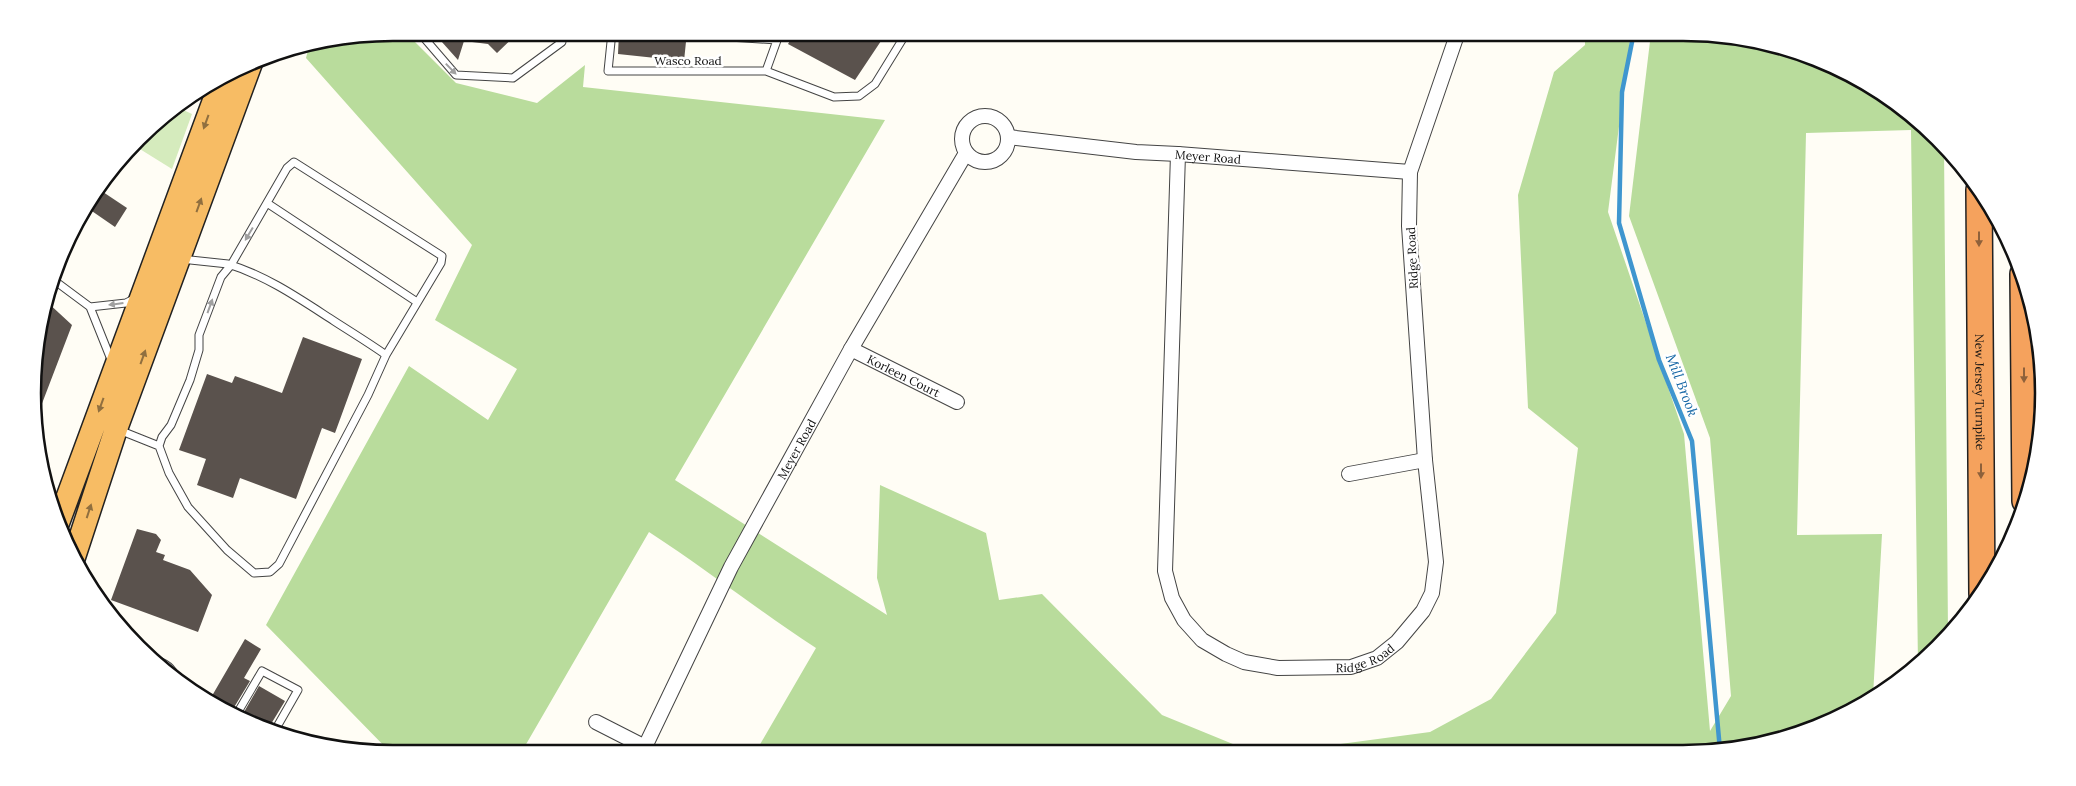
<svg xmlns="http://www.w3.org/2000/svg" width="2076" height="786" viewBox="0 0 2076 786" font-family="Lora,serif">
  <rect width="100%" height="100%" fill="#fffdf5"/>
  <path fill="#d5ebbd" d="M177 107 192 114 172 169 135 146 156 122Z"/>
  <path fill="#b9dc9c" d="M393 33H406L456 83 537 103 585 65 583 87 885 120 675 480 887 615 877 578 880 485 986 533 999 600 1042 594 1162 715 1250 751 755 753 816 648C759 611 706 569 649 532L521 753H391L266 625 409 366 488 420 517 369 435 320 472 245 306 58 309 46Z
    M1585 33H1631L1608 212 1684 434 1710 731 1731 696 1710 438 1629 216 1651 33H1683L1777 45 1843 70 1903 107 1944 146 1948 633 1918 666 1911 130 1806 133 1797 535 1882 534 1873 696 1842 716 1730 750 1288 751 1430 732 1491 699 1556 613 1578 448 1528 408 1518 195 1554 72 1585 45Z"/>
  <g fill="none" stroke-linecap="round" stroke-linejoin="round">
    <path stroke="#3f96cf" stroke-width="4.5" d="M1634 32 1622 92 1619 223 1659 360 1692 441 1720 750"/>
  </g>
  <path fill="#5a524d" d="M433 32H519L497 53 488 44 464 41 458 60Z
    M619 32H687L684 61 618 54Z
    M795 32H887L855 80 788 44Z
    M100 190 127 208 115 227 86 207Z
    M46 301 72 325 38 414 36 346Z
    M303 337 362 359 335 433 322 428 296 499 240 478 233 498 197 485 206 459 179 450 207 374 232 383 235 376 282 393Z
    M137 529 156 534 161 540 156 552 165 555 163 560 190 570 212 595 198 632 111 600Z
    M245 639 261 649 244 678 250 681 230 714 209 701Z
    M259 686 285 701 268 729 240 719Z"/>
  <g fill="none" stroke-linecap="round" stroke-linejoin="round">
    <g stroke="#444" stroke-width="9">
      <path id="service" d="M419 32 456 75 513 78 562 42V32
        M612 32 608 71H766L780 32
        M698 35 777 40
        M766 71 834 97 859 96 875 84 907 32
        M267 203 417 302
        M181 259 228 264C267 276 300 299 334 321 351 332 369 343 386 355L368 395 279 564 270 572 254 573 227 550 188 507 169 473 159 446 162 437 171 425 190 380 199 350V335L221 277 231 265 287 168 294 162 442 256 441 263 386 355
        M51 278 90 307 112 362
        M90 307 126 303 136 298
        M119 430 159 446
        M156 660C165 663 175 668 175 680
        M235 717 262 671 298 690 274 732"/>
    </g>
    <g stroke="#444" stroke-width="16">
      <g id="minor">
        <circle cx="985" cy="139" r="23"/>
        <path id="s1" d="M1008 137 1136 152 1178 154 1410 172"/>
        <path id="s2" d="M1178 154 1165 571 1172 598 1184 620 1202 640 1226 654 1244 662 1278 668 1351 667 1377 658 1397 642 1423 611 1432 593 1436 562 1425 460 1409 226 1410 172 1458 32"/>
        <path id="s3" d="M851 349 957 402"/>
        <path d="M1349 474 1425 460"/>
        <path d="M596 722 645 747"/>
        <path id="s4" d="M642 753 731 567 851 349 966 153"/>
      </g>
    </g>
    <g stroke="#222" stroke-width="25">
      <path id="trunk" d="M58 523 223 76
        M74 557 116 429 251 63"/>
    </g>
    <g stroke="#222" stroke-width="28">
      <g id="motorway">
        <path id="s5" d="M1979 190 1982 594"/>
        <path d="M2023 274 2025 501"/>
      </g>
    </g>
    <use href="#service" stroke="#fff" stroke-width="7"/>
    <use href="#minor" stroke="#fff" stroke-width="14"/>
    <use href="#trunk" stroke="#f7bc64" stroke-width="22"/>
    <use href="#motorway" stroke="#f5a25d" stroke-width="25"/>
  </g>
  <defs><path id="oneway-solid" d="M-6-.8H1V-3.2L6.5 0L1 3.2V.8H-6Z" transform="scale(1.25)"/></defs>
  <g fill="#a0a0a0">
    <use href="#oneway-solid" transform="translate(451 69) rotate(46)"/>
    <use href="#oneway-solid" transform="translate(249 234) rotate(121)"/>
    <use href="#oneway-solid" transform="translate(116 304) rotate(173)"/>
    <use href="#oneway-solid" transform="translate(210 306) rotate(-70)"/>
  </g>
  <g fill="#906f3f">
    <use href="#oneway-solid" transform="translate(206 122) rotate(110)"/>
    <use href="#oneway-solid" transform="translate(199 205) rotate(-70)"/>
    <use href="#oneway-solid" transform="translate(143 357) rotate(-70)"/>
    <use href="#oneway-solid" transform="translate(101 405) rotate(110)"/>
    <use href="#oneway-solid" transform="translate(89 511) rotate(-72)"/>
  </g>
  <g fill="#8e613b">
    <use href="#oneway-solid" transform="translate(1979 239) rotate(90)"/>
    <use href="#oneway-solid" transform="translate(2024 375) rotate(90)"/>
    <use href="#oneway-solid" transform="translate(1981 471) rotate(90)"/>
  </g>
  <g text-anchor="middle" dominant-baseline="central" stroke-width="5" stroke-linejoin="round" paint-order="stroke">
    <g font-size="12" fill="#111" stroke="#fff">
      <text x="688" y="60">Wasco Road</text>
      <text stroke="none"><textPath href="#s1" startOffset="201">Meyer Road</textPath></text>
      <text transform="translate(1412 258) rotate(-93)">Ridge Road</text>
      <text stroke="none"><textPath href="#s3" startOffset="59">Korleen Court</textPath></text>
      <text stroke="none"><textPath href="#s5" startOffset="202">New Jersey Turnpike</textPath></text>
      <text stroke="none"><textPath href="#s4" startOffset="341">Meyer Road</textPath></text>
      <text stroke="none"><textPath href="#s2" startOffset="668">Ridge Road</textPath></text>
    </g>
    <g font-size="14" font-style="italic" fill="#1768a6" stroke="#fff">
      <text transform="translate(1682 385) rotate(69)">Mill Brook</text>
    </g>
  </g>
  <path d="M0 0H2076V786H0ZM393 41H1683A352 352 0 0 1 2035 393V393A352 352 0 0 1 1683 745H393A352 352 0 0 1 41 393V393A352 352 0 0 1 393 41Z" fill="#fff" fill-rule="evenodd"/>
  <path fill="none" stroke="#111" stroke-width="2.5" d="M393 41H1683A352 352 0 0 1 2035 393V393A352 352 0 0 1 1683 745H393A352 352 0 0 1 41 393V393A352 352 0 0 1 393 41Z"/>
</svg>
